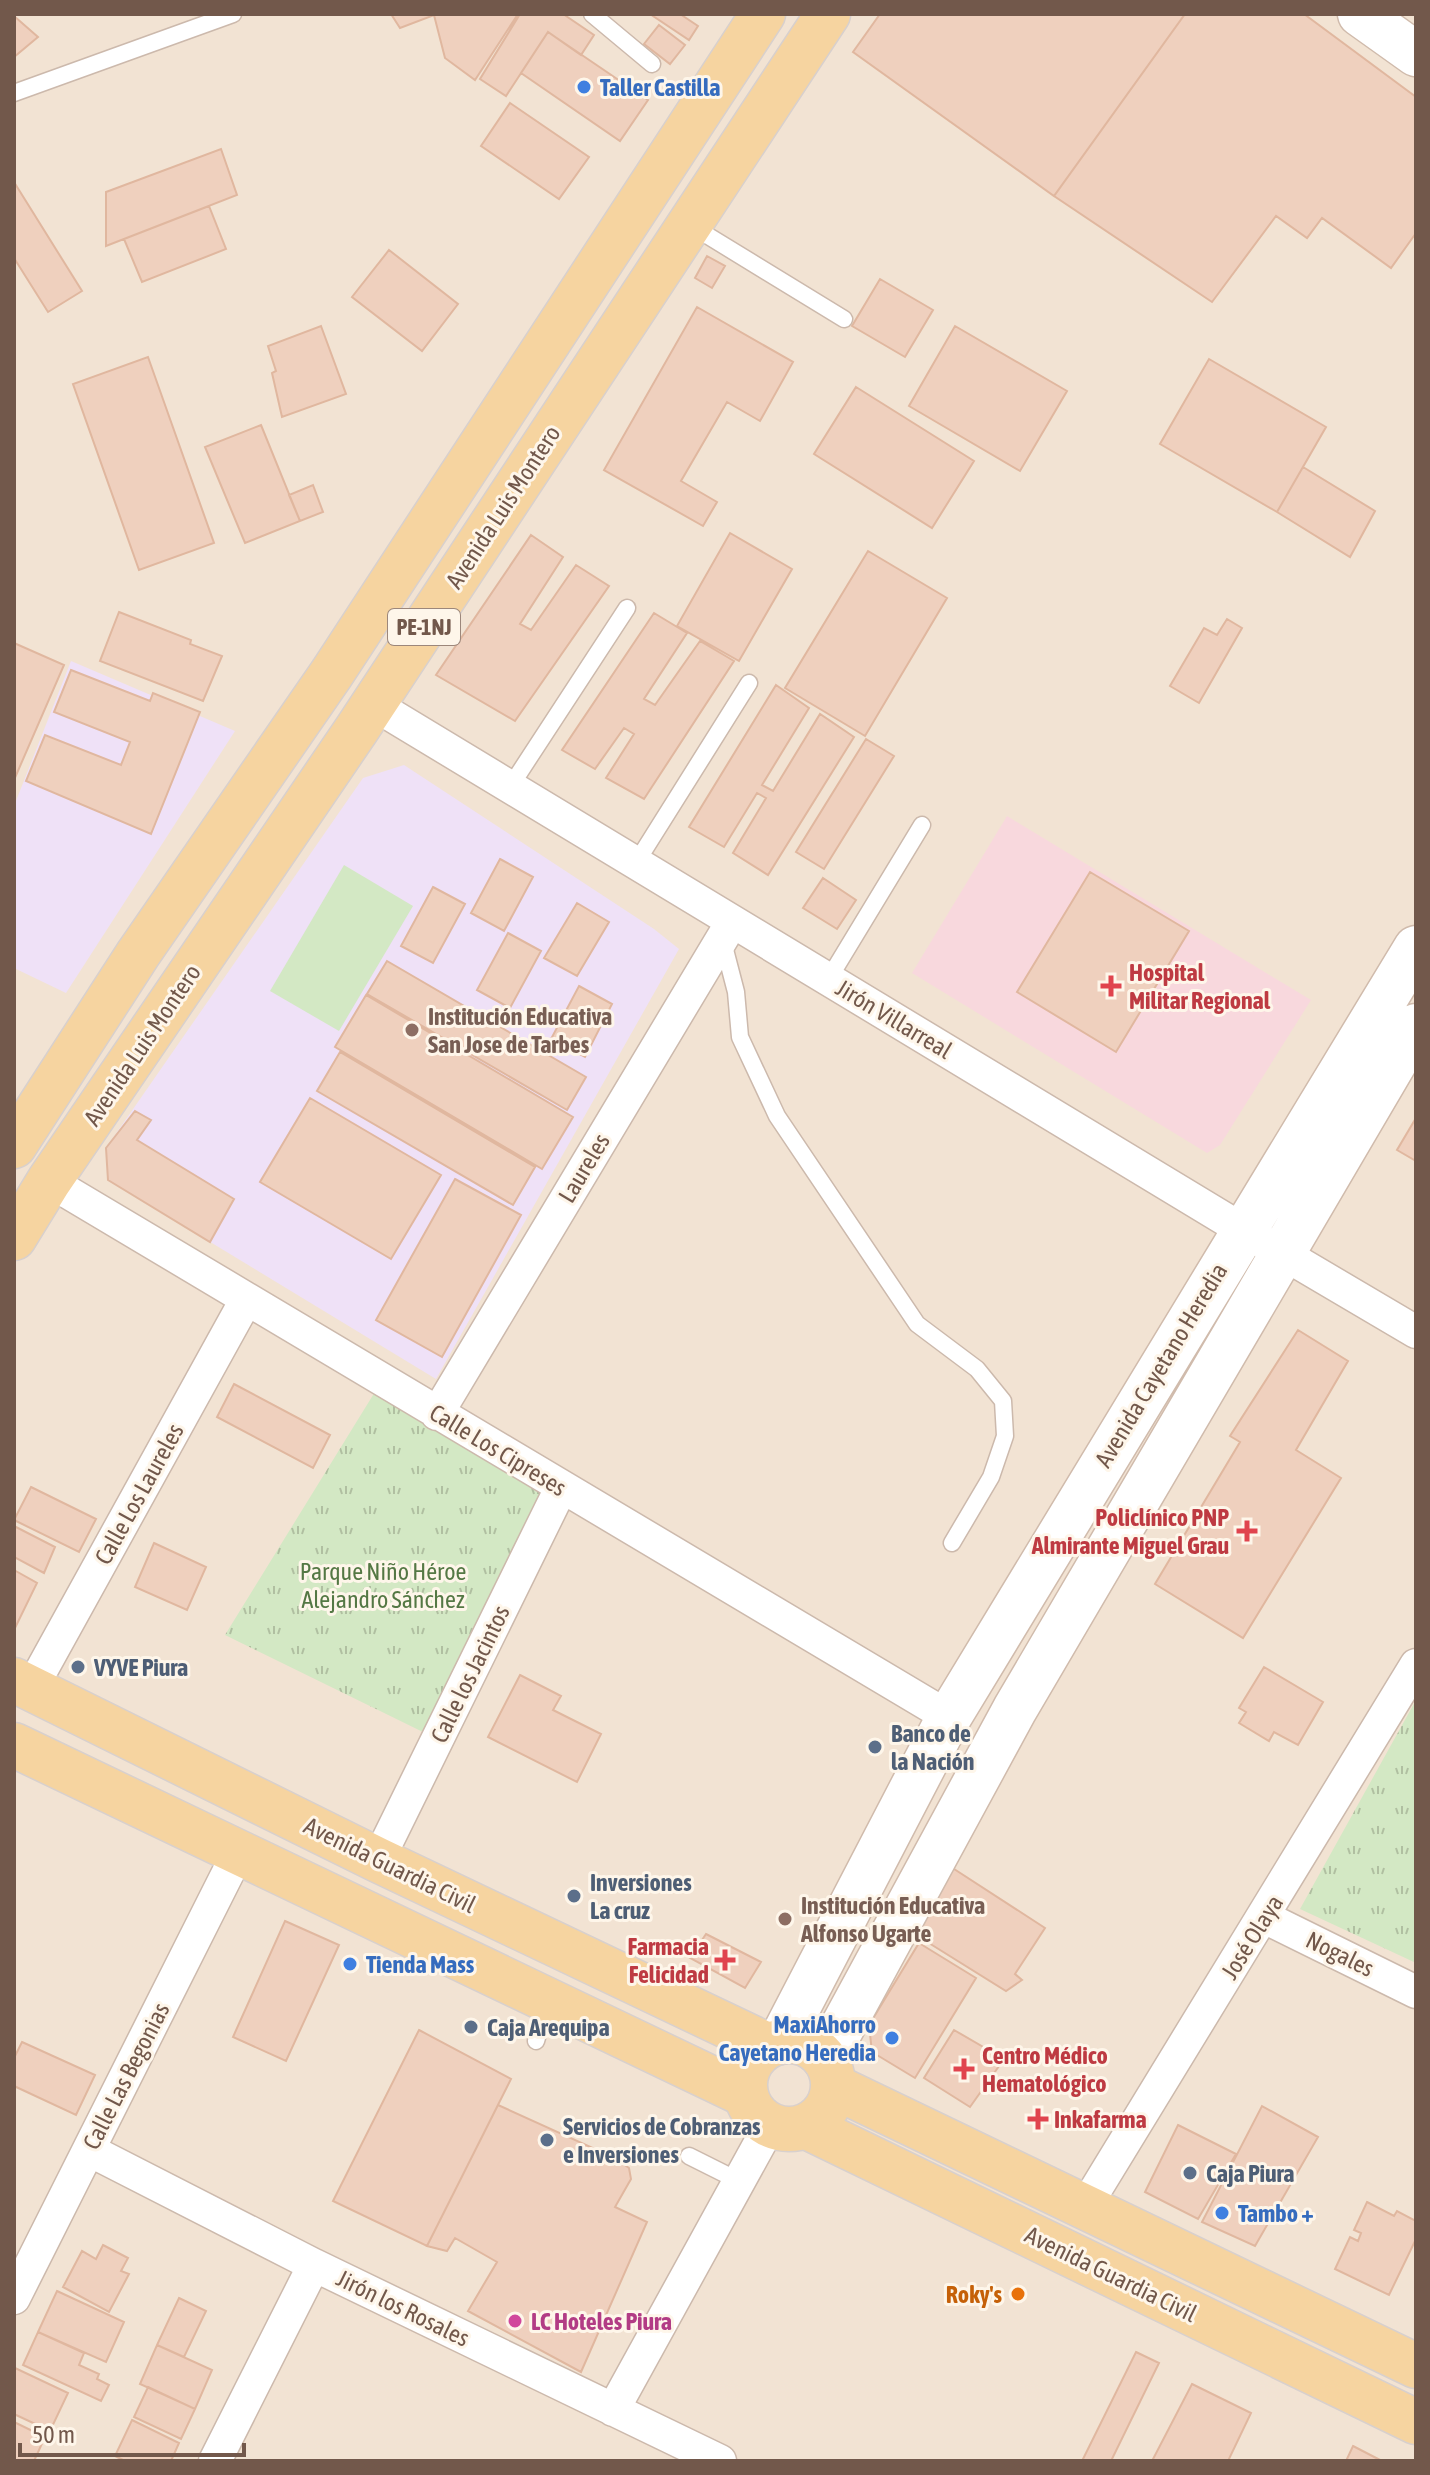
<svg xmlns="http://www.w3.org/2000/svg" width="1430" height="2475" viewBox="0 0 1430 2475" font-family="'Asap Condensed',sans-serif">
  <defs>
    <pattern id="grass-tufts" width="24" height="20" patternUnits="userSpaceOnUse" patternTransform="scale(2)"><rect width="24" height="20" fill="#d3e8c4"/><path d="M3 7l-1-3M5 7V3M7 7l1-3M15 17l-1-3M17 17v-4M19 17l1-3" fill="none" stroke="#b0bfa1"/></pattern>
  </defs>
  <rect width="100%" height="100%" fill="#fbf2e5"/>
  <path fill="#f2e3d3" d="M14 14H1416V2461H14Z"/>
  <path fill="#efe1f7" d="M71 661 235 731 66 993 14 968V806Z
    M404 765 654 929 679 949 436 1379 108 1180 106 1148 363 778Z"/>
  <path fill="#f8d8dd" d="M1007 816 1311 1000 1220 1145 1207 1153 912 973Z"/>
  <path fill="url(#grass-tufts)" d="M378 1387 546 1488 427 1734 225 1635Z
    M1416 1700V1963L1300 1909Z"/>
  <path fill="#d3e8c4" d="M344 865 413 906 339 1031 270 991Z"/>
  <path fill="#efd0be" stroke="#e0b79f" stroke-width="2" d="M391 14H518L475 80 445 58 434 15 400 28Z
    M520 14H563L594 35 581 55 548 32 506 96 480 79Z
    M650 14H680L698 26 689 40Z
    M880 14H1185L1054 196 853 52Z
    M1185 14H1304L1416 97V233L1391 268 1322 218 1307 238 1276 216 1212 302 1054 196Z
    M14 16 38 37 14 57Z
    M659 25 685 45 670 64 644 44Z
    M548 32 648 100 620 141 521 73Z
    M510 103 589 157 559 199 481 146Z
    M221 149 237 195 106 246V192Z
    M14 182 82 291 48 312 14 258Z
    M209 206 226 249 142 282 124 239Z
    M389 250 458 304 422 351 352 297Z
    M707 256 725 266 712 288 695 278Z
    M880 279 933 310 905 357 852 326Z
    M697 307 793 362 760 421 727 402 681 481 717 502 703 526 604 470Z
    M321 326 346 394 282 417 272 373 276 371 268 346Z
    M955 326 1067 391 1020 471 909 406Z
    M148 357 214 543 139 570 73 384Z
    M1209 359 1326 427 1277 512 1160 444Z
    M856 387 974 461 932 528 814 454Z
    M261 425 300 521 245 543 205 447Z
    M1303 467 1375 511 1350 557 1277 512Z
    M313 485 323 512 300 521 289 495Z
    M730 533 792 569 739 661 677 626Z
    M531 535 563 557 520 624 531 630 576 565 609 586 515 721 436 675Z
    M868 551 947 598 865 736 785 688Z
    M119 612 191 640 190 644 222 656 203 701 100 661Z
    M654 613 687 633 644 699 655 705 700 641 734 661 644 799 606 778 634 734 624 728 595 769 562 750Z
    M1227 619 1242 628 1199 703 1170 686 1204 628 1217 635Z
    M14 643 64 665 14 780Z
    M71 670 150 701 153 693 200 712 151 834 26 781 45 735 121 765 130 742 54 712Z
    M776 685 809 708 762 785 773 791 820 714 854 737 768 875 733 853 766 798 757 793 724 847 689 827Z
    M866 739 894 756 824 869 796 852Z
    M500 859 533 877 504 931 471 913Z
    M1090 872 1189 931 1116 1052 1017 992Z
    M823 878 856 900 837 929 803 908Z
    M433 887 465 904 433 963 401 946Z
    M577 903 609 922 577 976 544 958Z
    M508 933 541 951 510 1008 477 990Z
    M387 961 586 1077 567 1110 367 994Z
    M579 986 612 1004 585 1057 551 1039Z
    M366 995 573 1117 542 1169 335 1047Z
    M340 1052 535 1167 513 1205 317 1091Z
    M310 1098 441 1175 391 1259 260 1182Z
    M135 1111 151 1120 137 1140 234 1199 210 1242 108 1180 106 1148Z
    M1416 1118V1161L1397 1150Z
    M455 1179 521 1215 442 1357 376 1320Z
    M1298 1330 1348 1361 1296 1450 1341 1478 1243 1638 1155 1584 1240 1442 1230 1436Z
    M234 1384 330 1435 313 1468 217 1417Z
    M31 1487 96 1519 79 1552 14 1520Z
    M14 1526 55 1547 44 1573 14 1557Z
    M154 1543 206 1567 187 1610 135 1587Z
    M14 1570 37 1583 14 1630Z
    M1264 1667 1323 1702 1298 1745 1274 1732 1269 1741 1239 1723 1246 1712 1239 1708Z
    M520 1675 561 1696 553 1710 601 1734 577 1782 488 1737Z
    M951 1867 1045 1928 1015 1974 1022 1980 1006 1991 916 1935Z
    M285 1921 339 1945 286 2061 233 2037Z
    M706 1934 761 1962 745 1988 690 1958Z
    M919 1943 976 1978 915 2078 872 2052 869 2025Z
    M419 2030 511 2079 427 2246 333 2201Z
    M954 2030 1004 2059 970 2107 924 2078Z
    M22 2042 95 2075 76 2115 14 2086V2058Z
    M498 2105 615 2158 629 2168 631 2179 615 2207 647 2222 581 2372 468 2311 497 2262 455 2238 447 2251 427 2246Z
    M1262 2106 1318 2137 1255 2246 1202 2222Z
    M1178 2125 1236 2154 1198 2219 1145 2192Z
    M1367 2202 1394 2216 1397 2211 1416 2221V2239L1389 2295 1335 2269 1350 2237 1358 2241 1361 2233 1354 2230Z
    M103 2245 128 2258 121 2271 129 2274 109 2312 63 2287 82 2251 96 2259Z
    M57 2291 124 2322 106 2362 38 2332Z
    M179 2298 206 2311 184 2357 157 2345Z
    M38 2332 84 2353 79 2365 99 2374 97 2379 109 2385 101 2401 23 2365Z
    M157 2345 212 2370 195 2409 140 2384Z
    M1136 2352 1159 2363 1111 2461H1082Z
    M15 2368 68 2393 50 2431 14 2414Z
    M1192 2384 1251 2413 1228 2461H1152Z
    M148 2387 195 2409 181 2439 134 2417Z
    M132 2420 179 2443 171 2461H125L115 2456Z
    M14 2422 45 2437 34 2461H14Z
    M1353 2446 1382 2461H1346Z"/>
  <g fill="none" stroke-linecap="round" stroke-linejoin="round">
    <g stroke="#ccb9ac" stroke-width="19">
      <path id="service" d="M592 14 652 64
        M14 93 233 14
        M692 226 844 319
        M510 787 627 608
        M636 863 749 683
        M723 942 736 992 740 1037 777 1116 917 1324 977 1369 1003 1401 1005 1436 991 1477 952 1543
        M828 980 922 825
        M536 2041 547 2004
        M689 2156 739 2181"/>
    </g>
    <g stroke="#ccb9ac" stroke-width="35">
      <path id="minor" d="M373 704 1243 1230 1416 1332
        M49 1181 949 1717
        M437 1414 732 922
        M31 1689 246 1300
        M378 1860 561 1488
        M1264 1917 1416 1992
        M89 2150 314 2265 720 2461
        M1085 2207 1416 1665
        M14 2298 238 1853
        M613 2410 770 2125
        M215 2461 314 2265"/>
    </g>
    <g stroke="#d0bbac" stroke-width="47">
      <path id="secondary" d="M1360 14 1416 54
        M780 2042 949 1717 1416 948
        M825 2059 1015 1709 1416 1026"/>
    </g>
    <g stroke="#d8d0cd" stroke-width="47">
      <path id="primary" d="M14 1146 138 954 332 673 763 14
        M14 1238 49 1181 357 729 828 14
        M14 1680 378 1860 769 2046
        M14 1745 746 2095
        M745 2085a44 44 0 1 1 88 0a44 44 0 1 1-88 0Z
        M833 2086 1416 2366
        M805 2126 1416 2422"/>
    </g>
    <use href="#service" stroke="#fff" stroke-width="16"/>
    <use href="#minor" stroke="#fff" stroke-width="32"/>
    <use href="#secondary" stroke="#fff" stroke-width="44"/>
    <use href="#primary" stroke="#f6d4a0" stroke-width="44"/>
  </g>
  <g fill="#3f7fe0" stroke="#fef6ea" stroke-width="3">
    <circle cx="584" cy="87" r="8"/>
    <circle cx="350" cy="1964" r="8"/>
    <circle cx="892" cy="2038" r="8"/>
    <circle cx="1222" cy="2213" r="8"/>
  </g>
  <g fill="#e0444e" stroke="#fef6ea" stroke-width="3">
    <path d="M1107 974h8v8h8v8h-8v8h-8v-8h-8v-8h8z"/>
    <path d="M1243 1519h8v8h8v8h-8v8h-8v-8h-8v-8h8z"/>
    <path d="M721 1948h8v8h8v8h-8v8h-8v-8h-8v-8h8z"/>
    <path d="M960 2057h8v8h8v8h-8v8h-8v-8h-8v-8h8z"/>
    <path d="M1034 2107h8v8h8v8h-8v8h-8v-8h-8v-8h8z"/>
  </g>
  <g fill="#8d6e63" stroke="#fef6ea" stroke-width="3">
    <circle cx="412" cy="1030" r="8"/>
    <circle cx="785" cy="1919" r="8"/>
  </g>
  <g fill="#5c6f8a" stroke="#fef6ea" stroke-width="3">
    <circle cx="78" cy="1667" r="8"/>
    <circle cx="875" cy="1747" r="8"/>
    <circle cx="574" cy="1896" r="8"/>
    <circle cx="471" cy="2027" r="8"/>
    <circle cx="547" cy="2140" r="8"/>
    <circle cx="1190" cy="2173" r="8"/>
  </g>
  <circle fill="#e8710a" stroke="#fef6ea" stroke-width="3" cx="1018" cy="2294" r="8"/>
  <circle fill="#d1479c" stroke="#fef6ea" stroke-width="3" cx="515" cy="2321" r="8"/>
  <g text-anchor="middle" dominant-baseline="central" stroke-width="6" stroke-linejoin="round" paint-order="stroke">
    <rect fill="#fef6ea" stroke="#9c877b" stroke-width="2" x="388" y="609" width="72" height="36" rx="6"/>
    <g font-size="22" font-weight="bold" fill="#72584b">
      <text x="424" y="627">PE-1NJ</text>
    </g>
    <g font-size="24" font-weight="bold" fill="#366cbe" stroke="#fef6ea" text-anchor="start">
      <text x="600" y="87">Taller Castilla</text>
      <text x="366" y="1964">Tienda Mass</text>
      <text x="876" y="2024" text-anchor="end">MaxiAhorro<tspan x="876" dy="28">Cayetano Heredia</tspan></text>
      <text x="1238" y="2213">Tambo +</text>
    </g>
    <g font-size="24" fill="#72584b" stroke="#fef6ea">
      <text transform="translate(503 507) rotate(-57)">Avenida Luis Montero</text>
      <text transform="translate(894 1019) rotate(31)">Jirón Villarreal</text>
      <text transform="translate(142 1045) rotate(-56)">Avenida Luis Montero</text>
      <text transform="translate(584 1168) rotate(-59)">Laureles</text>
      <text transform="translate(1161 1365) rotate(-59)">Avenida Cayetano Heredia</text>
      <text transform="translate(498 1450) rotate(31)">Calle Los Cipreses</text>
      <text transform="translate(139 1494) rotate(-61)">Calle Los Laureles</text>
      <text transform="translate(470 1674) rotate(-64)">Calle los Jacintos</text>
      <text transform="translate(390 1865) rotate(26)">Avenida Guardia Civil</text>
      <text transform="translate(1252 1937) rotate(-58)">José Olaya</text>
      <text transform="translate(1340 1954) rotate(26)">Nogales</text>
      <text transform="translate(126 2076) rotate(-63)">Calle Las Begonias</text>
      <text transform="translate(1111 2274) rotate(26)">Avenida Guardia Civil</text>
      <text transform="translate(403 2308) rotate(26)">Jirón los Rosales</text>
    </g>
    <g font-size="24" font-weight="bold" fill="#be3a42" stroke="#fef6ea" text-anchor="start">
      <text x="1129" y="972">Hospital<tspan x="1129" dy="28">Militar Regional</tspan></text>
      <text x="1229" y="1517" text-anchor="end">Policlínico PNP<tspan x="1229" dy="28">Almirante Miguel Grau</tspan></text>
      <text x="709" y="1946" text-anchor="end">Farmacia<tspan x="709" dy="28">Felicidad</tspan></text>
      <text x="982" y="2055">Centro Médico<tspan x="982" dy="28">Hematológico</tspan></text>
      <text x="1054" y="2119">Inkafarma</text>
    </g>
    <g font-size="24" font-weight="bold" fill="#785e54" stroke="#fef6ea" text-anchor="start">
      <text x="428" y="1016">Institución Educativa<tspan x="428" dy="28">San Jose de Tarbes</tspan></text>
      <text x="801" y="1905">Institución Educativa<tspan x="801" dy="28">Alfonso Ugarte</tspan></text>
    </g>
    <g font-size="24" fill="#547844" stroke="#fef6ea">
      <text x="383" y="1571">Parque Niño Héroe<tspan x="383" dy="28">Alejandro Sánchez</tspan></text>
    </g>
    <g font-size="24" font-weight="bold" fill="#4e5e75" stroke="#fef6ea" text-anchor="start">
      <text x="94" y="1667">VYVE Piura</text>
      <text x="891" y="1733">Banco de<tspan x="891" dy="28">la Nación</tspan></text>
      <text x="590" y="1882">Inversiones<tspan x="590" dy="28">La cruz</tspan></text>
      <text x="487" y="2027">Caja Arequipa</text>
      <text x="563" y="2126">Servicios de Cobranzas<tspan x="563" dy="28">e Inversiones</tspan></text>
      <text x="1206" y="2173">Caja Piura</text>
    </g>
    <g font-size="24" font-weight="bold" fill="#c56008" stroke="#fef6ea" text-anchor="end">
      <text x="1002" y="2294">Roky's</text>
    </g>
    <g font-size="24" font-weight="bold" fill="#b23c85" stroke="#fef6ea" text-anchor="start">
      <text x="531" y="2321">LC Hoteles Piura</text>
    </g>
  </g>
  <rect width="1430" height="2475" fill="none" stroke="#72584b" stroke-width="32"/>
  <path d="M20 2443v12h224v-12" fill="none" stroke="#72584b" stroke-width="4"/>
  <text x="32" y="2443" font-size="24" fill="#72584b" stroke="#fef6ea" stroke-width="6" paint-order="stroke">50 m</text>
</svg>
